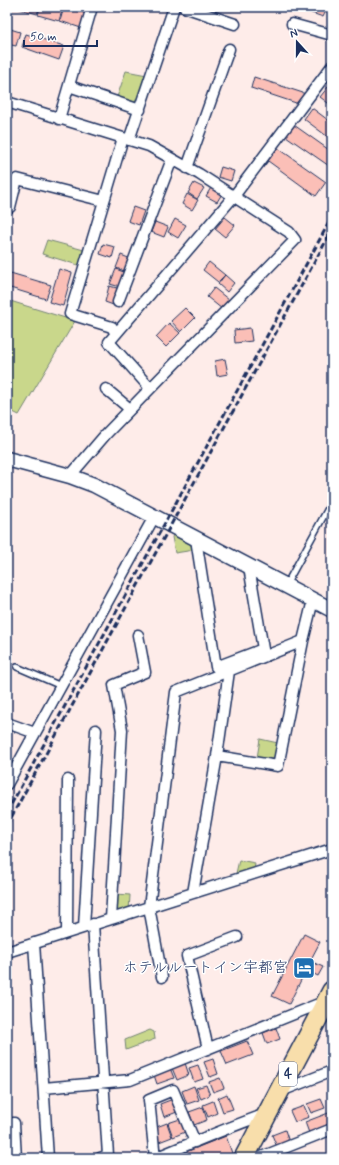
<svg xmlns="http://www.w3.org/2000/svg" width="339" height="1165" viewBox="0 0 339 1165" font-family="Mynerve,'Klee One',sans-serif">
  <rect width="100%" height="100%" fill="#feece9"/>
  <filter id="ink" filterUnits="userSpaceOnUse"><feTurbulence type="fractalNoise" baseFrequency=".025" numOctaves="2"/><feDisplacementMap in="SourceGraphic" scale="8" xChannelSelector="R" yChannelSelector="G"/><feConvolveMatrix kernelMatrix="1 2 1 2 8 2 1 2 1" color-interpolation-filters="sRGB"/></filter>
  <g filter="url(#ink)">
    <path fill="#c9d78b" stroke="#728374" d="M126 71 147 75 136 107 116 100Z
      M47 240 84 250 81 266 42 254Z
      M7 300 75 321 19 415 7 409Z
      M174 534 193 543 194 550 175 553 172 537Z
      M260 739 278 743 276 756 269 760 257 758Z
      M239 860 255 863 254 872 235 878Z
      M116 894 130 895 129 912 114 913Z
      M150 1030 154 1032 155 1039 126 1050 125 1040Z"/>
    <path fill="#fbbfb7" stroke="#1b2f5e" d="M17 7H40L37 14 17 8Z
      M40 7H63L59 21 38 15Z
      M64 7 85 13 81 28 60 21Z
      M293 7H309L307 12Z
      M311 7H322L327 9 323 17 309 12Z
      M7 28 20 32 16 46 7 44Z
      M26 34 64 46 59 60 22 47Z
      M254 77 306 94 302 105 251 88Z
      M328 87 332 90V106L320 97Z
      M312 108 332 123V140L304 119Z
      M294 125 332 152V168L286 136Z
      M278 148 326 182 316 196 268 161Z
      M221 167 234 171 231 181 218 177Z
      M194 183 204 188 197 199 188 193Z
      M212 186 223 192 217 202 206 196Z
      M187 194 198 200 192 210 182 204Z
      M133 207 144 211 139 225 128 221Z
      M225 217 235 225 225 237 215 229Z
      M175 219 186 225 178 238 168 232Z
      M155 222 168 227 164 237 151 232Z
      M103 244 115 247 112 258 100 254Z
      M121 255 131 259 127 272 116 268Z
      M209 262 225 275 218 282 203 270Z
      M59 269 72 273 63 306 49 302Z
      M116 269 126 273 120 287 110 284Z
      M7 272 51 285 46 299 7 287Z
      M225 275 234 283 227 292 218 284Z
      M109 286 121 289 116 306 105 302Z
      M214 288 229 300 222 309 207 297Z
      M185 308 195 318 181 332 171 321Z
      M169 323 180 333 166 347 156 337Z
      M250 328 252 341 235 343 234 330Z
      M225 359 228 374 217 376 215 361Z
      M304 934 320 942 310 961 323 967 318 976 306 970 289 1004 272 996Z
      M276 1028 280 1039 267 1044 263 1033Z
      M247 1041 253 1055 227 1065 221 1051Z
      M213 1059 218 1074 210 1077 204 1062Z
      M185 1063 189 1075 177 1080 172 1068Z
      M198 1065 203 1079 194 1082 189 1068Z
      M170 1068 174 1078 157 1084 154 1075Z
      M220 1078 224 1088 213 1092 209 1082Z
      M206 1085 210 1095 201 1099 196 1088Z
      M194 1086 199 1100 187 1104 182 1091Z
      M227 1094 233 1109 223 1112 218 1098Z
      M173 1099 177 1112 164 1117 160 1104Z
      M321 1099 325 1108 311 1113 307 1104Z
      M213 1101 217 1113 208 1117 203 1105Z
      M304 1106 309 1117 295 1122 290 1111Z
      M203 1107 207 1120 194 1125 189 1112Z
      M331 1112 332 1124 309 1133 305 1122Z
      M180 1119 185 1132 173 1137 168 1123Z
      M167 1123 172 1137 159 1142 154 1128Z
      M285 1130 289 1142 277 1147 272 1135Z
      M226 1136 233 1156 227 1158H174L173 1157Z"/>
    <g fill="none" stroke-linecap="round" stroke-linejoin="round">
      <g stroke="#1b2f5e" stroke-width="8">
        <path id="lane" d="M286 585 332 501
          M17 667 61 686"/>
      </g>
      <g stroke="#1b2f5e" stroke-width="13">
        <path id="street" d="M184 7 235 24
          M292 24 332 35
          M69 86 140 110
          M7 102 149 146 199 174 289 232 295 240 106 434 70 476
          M59 119 92 7
          M129 140 174 7
          M187 168 229 49
          M10 207 17 179 104 201
          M118 302 172 159
          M116 334 112 327 70 314 123 138
          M150 388 109 342 234 196 332 66
          M106 389 130 409
          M196 539 216 667 263 649 249 567
          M7 723 35 733
          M217 756 278 766 303 641 313 600
          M7 784 154 517
          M193 893 217 756 229 671
          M111 919 122 730 114 685 145 672 138 635
          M93 924 108 1155 100 1158
          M84 927 96 730
          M67 933 68 780
          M34 943 48 1158
          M7 952 332 849
          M162 977 149 907 176 692 303 641
          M208 1049 187 956 237 937
          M44 1088 130 1080 326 1001
          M281 1091 332 1071
          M7 1124 14 1123 16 1158
          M195 1142 173 1090 149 1100 155 1158C192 1143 229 1127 266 1114
          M259 1158 332 1129"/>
      </g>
      <g stroke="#1b2f5e" stroke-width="17">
        <path id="secondary" d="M7 459 70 476 94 485 332 610"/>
      </g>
      <g stroke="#1b2f5e" stroke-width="22">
        <path id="highway" d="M244 1158 332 991"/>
      </g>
      <use href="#lane" stroke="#fff" stroke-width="5"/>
      <use href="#street" stroke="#fff" stroke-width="10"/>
      <use href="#secondary" stroke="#fff" stroke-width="14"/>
      <use href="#highway" stroke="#f8deab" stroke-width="19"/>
      <path stroke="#1b2f5e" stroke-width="3" stroke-dasharray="6 3" stroke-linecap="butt" d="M7 812 332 217
        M7 825 332 230"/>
    </g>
  </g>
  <defs>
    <g id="hotel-square" transform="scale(1.15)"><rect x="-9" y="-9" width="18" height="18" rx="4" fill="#1f6fb2" stroke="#fff"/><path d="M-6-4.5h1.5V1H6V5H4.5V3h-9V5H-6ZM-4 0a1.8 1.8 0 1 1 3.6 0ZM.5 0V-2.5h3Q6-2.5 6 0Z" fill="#fff"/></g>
  </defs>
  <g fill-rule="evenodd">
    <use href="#hotel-square" x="304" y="968"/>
  </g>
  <g text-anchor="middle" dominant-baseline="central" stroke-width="3" stroke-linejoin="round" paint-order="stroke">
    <rect fill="#fff" stroke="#5f6d8e" stroke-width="1" x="279" y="1062" width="18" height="24" rx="3"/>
    <g font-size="14" font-weight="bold" fill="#1b2f5e">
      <text x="288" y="1074">4</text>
    </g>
    <g font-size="15" fill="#1b2f5e" stroke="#fff" text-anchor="end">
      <text x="288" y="968">ホテルルートイン宇都宮</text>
    </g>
  </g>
  <rect width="339" height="1165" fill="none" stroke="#fff" stroke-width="24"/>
  <rect x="12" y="12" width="315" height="1141" fill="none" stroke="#1b2f5e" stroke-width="1.5" filter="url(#ink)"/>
  <g transform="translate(297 42) rotate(339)" stroke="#ffffff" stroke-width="3" paint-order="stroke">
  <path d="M0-3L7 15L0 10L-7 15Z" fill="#1b2f5e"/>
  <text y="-6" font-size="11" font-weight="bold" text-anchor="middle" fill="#1b2f5e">N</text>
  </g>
  <path d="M24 40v6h73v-6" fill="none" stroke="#1b2f5e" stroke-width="2"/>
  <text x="30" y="40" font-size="12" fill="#1b2f5e" stroke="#ffffff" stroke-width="3" paint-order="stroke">50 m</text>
</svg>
